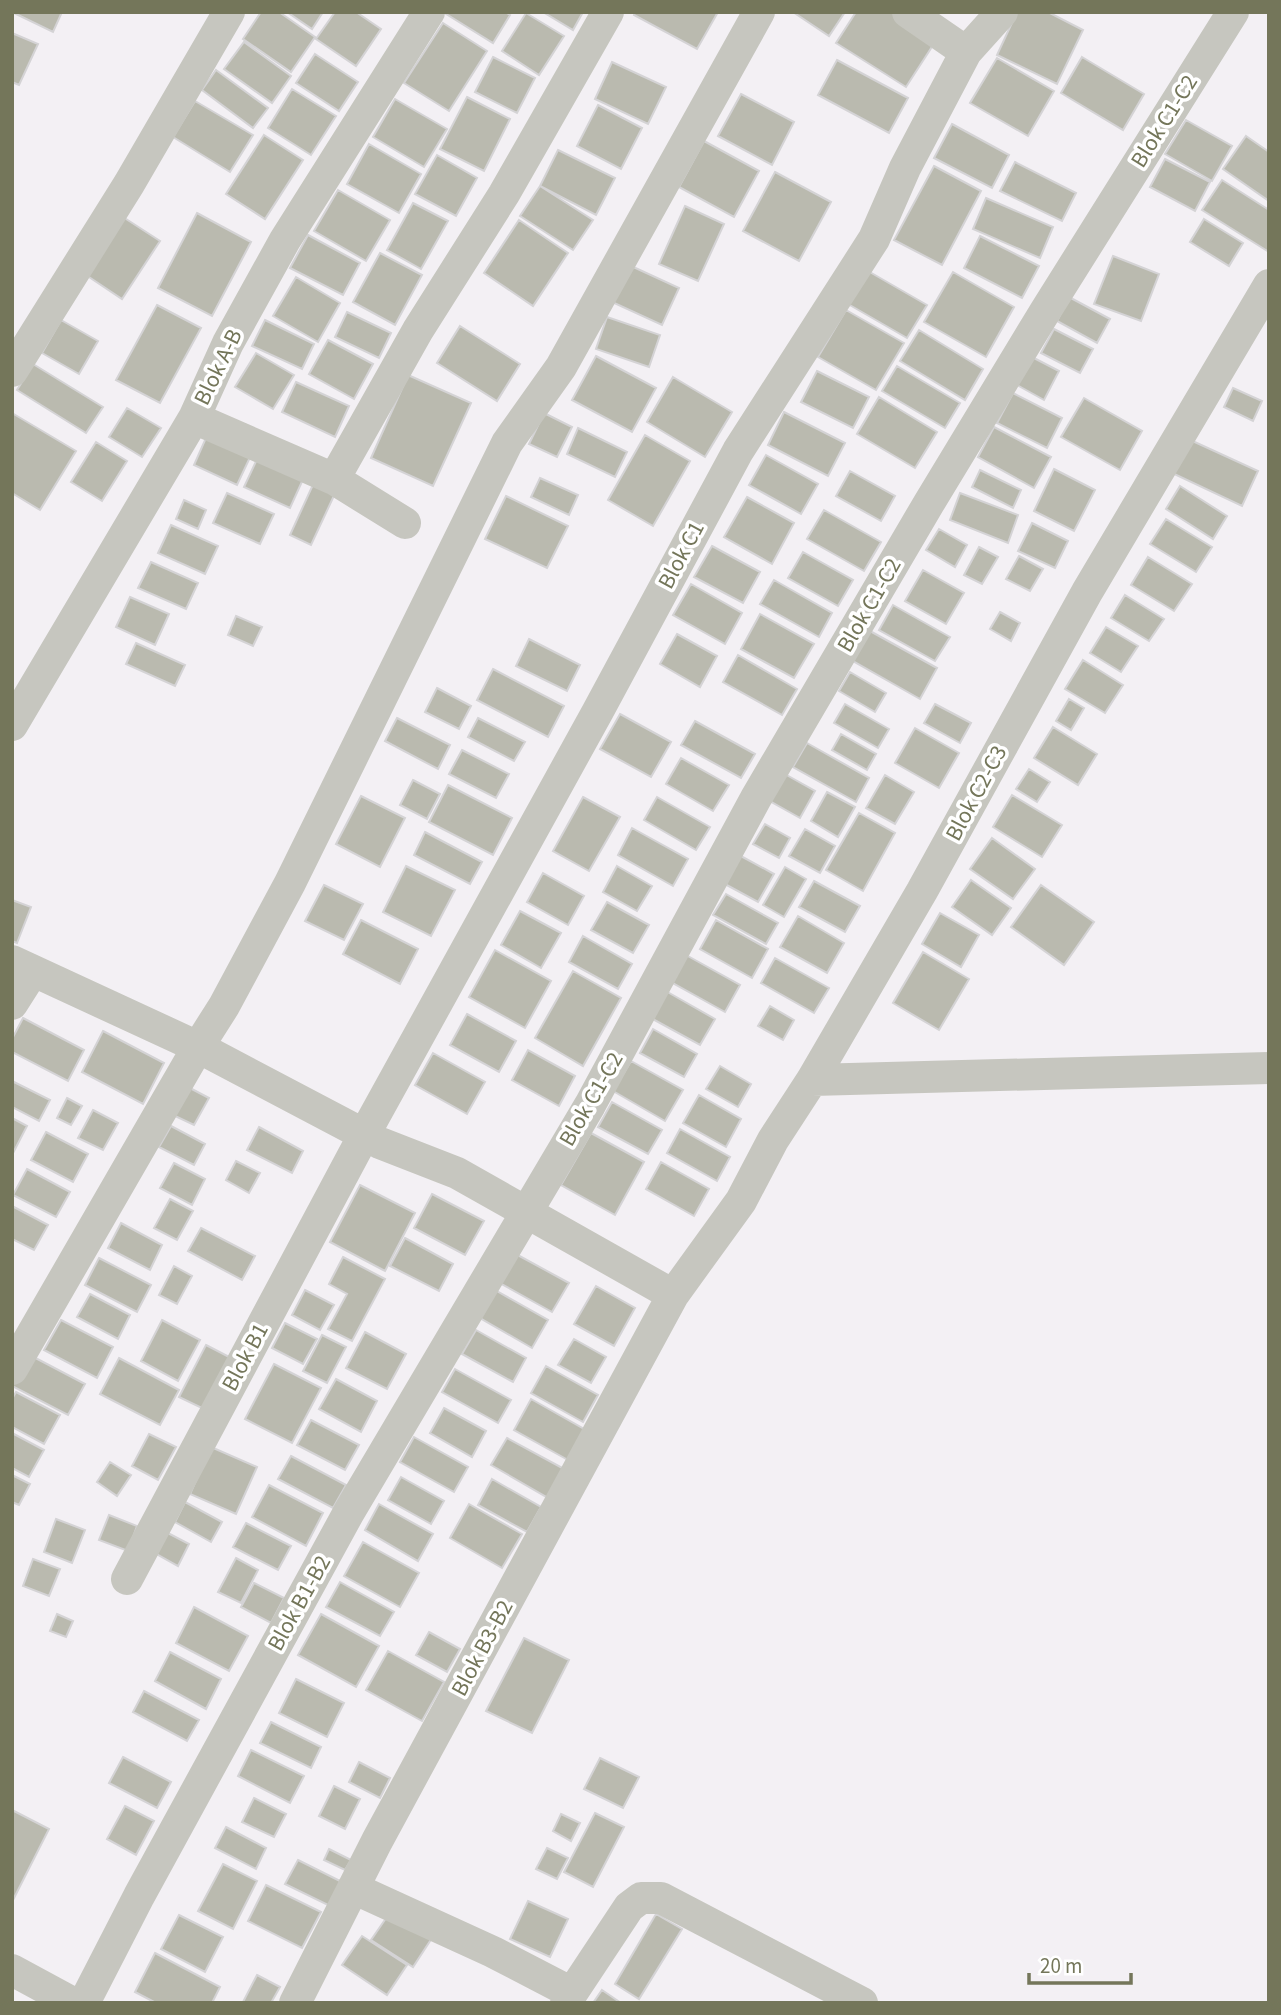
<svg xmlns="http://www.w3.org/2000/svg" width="1281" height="2015" viewBox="0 0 1281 2015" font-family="'Source Sans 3',sans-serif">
  <rect width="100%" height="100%" fill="#f3f0f4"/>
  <path fill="#babaaf" stroke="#d4d3d5" stroke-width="2" d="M12 12H62L53 32Z
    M261 12H279L315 37 291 72 243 39Z
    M287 12H323L312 29Z
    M335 12H356L381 29 356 66 316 39Z
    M443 12H505L510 15 493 43Z
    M543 12H583L573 30Z
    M635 12H718L697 49 634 15Z
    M793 12H845L829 36Z
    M856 12H895L937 39 906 87 836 43Z
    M1017 12H1048L1083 30 1057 84 997 55Z
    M526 13 564 36 539 75 502 51Z
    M443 23 487 51 449 111 404 83Z
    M12 33 38 44 19 85 12 82Z
    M244 42 291 76 272 103 224 69Z
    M315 54 358 82 339 111 296 83Z
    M493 57 535 78 517 113 475 92Z
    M1082 57 1144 94 1123 130 1061 93Z
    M997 58 1054 91 1028 136 970 103Z
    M837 60 908 98 889 133 818 95Z
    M612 62 666 87 648 124 595 99Z
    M216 70 268 108 253 128 202 90Z
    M292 89 336 116 311 155 268 128Z
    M741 94 794 122 772 165 718 136Z
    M467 97 510 119 484 171 440 149Z
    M395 99 447 129 424 167 373 137Z
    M195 101 253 135 230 172 173 137Z
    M598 105 642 128 621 169 577 146Z
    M1186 120 1232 146 1212 181 1165 154Z
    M952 124 1009 155 992 188 934 158Z
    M264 135 303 160 265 219 226 194Z
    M1246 136 1269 152V201L1223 169Z
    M704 141 759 171 734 217 679 187Z
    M369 144 421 174 399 213 347 184Z
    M558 150 615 178 596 215 540 186Z
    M437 155 477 178 456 216 415 194Z
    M1165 159 1210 182 1195 211 1150 187Z
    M1015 162 1076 193 1062 221 1000 191Z
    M934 166 981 191 942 265 894 240Z
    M775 172 831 202 799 261 743 231Z
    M1222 180 1269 210V252L1202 210Z
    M540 186 593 220 573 250 520 216Z
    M338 190 390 220 366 261 314 231Z
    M986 198 1053 227 1040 258 973 229Z
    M413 203 448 221 421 269 387 250Z
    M685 206 724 224 698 281 659 264Z
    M197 213 251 242 212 316 158 288Z
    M123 217 160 241 122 299 86 275Z
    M1204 219 1243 243 1229 266 1190 242Z
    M519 220 568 253 533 306 484 273Z
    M308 235 360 263 343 295 290 268Z
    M980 236 1039 266 1022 298 964 268Z
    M380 253 422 275 395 325 353 302Z
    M1113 256 1159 274 1141 321 1094 304Z
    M629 265 679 288 662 325 612 302Z
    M868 271 927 305 907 338 848 304Z
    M953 272 1014 307 986 357 924 322Z
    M296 277 340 303 318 342 273 316Z
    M1069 297 1110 319 1097 343 1057 321Z
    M157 305 201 328 160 403 116 380Z
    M846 310 904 343 876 390 818 357Z
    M347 312 391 333 379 358 335 337Z
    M607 317 660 335 649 367 596 349Z
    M61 320 98 341 79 374 42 353Z
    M265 320 314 344 302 369 252 346Z
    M460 326 520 364 497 401 437 363Z
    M1054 329 1093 349 1080 373 1041 353Z
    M919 330 983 369 965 400 900 361Z
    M328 340 373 364 354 399 309 374Z
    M256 353 294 375 273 409 235 387Z
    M596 356 656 388 632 432 572 400Z
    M1032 357 1059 371 1044 400 1017 385Z
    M33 364 103 407 86 433 17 390Z
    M897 366 960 403 945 428 882 391Z
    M817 371 869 397 853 428 801 402Z
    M408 375 471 403 433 486 371 458Z
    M673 377 732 412 705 457 647 422Z
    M296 382 349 406 335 437 282 412Z
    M1233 388 1262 401 1253 421 1224 407Z
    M1013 393 1062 418 1047 448 997 423Z
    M879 397 937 432 915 468 857 434Z
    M1084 398 1142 431 1120 470 1061 437Z
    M127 408 161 428 142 457 109 437Z
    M784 412 845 443 828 476 768 445Z
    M12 413 76 451 40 510 12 493Z
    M544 413 572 427 557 457 529 444Z
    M994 427 1051 457 1034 488 978 457Z
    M578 428 627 452 615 477 567 454Z
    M209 431 253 451 237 485 194 465Z
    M645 435 690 461 653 526 608 500Z
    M1186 438 1258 471 1242 506 1170 472Z
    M96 442 127 461 102 501 71 482Z
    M259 455 305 475 290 508 244 487Z
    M766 455 818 484 801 514 749 485Z
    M1054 469 1095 490 1074 531 1034 511Z
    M980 470 1021 490 1013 508 972 487Z
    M850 471 895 496 881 521 836 496Z
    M316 478 338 487 311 545 290 535Z
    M540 478 578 495 569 515 531 497Z
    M1180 486 1227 516 1213 539 1166 509Z
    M227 493 274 514 260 544 213 523Z
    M960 493 1018 515 1008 543 950 520Z
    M506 496 568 526 547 568 485 539Z
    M747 497 794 523 772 564 724 537Z
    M184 500 206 510 198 529 176 519Z
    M824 510 881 542 864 571 807 539Z
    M1166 519 1212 547 1196 572 1150 544Z
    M1032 523 1068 541 1055 568 1018 551Z
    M171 525 218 546 205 574 158 553Z
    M939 529 967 545 955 567 926 550Z
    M712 546 760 572 743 603 694 577Z
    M979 547 998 557 982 584 964 575Z
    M803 552 853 580 838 606 788 578Z
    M1019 556 1043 569 1030 591 1006 579Z
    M1148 557 1192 584 1174 611 1131 585Z
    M151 562 198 583 186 609 138 588Z
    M923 570 964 593 946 624 905 601Z
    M774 580 832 613 819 637 760 604Z
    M691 584 742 613 725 644 673 615Z
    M1125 595 1164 619 1149 641 1111 618Z
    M130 597 169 614 155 645 116 627Z
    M893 605 950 637 935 661 879 630Z
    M1000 612 1020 623 1011 641 990 629Z
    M760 614 814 644 794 678 741 649Z
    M236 616 262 627 253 646 228 635Z
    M1106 627 1138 646 1121 672 1090 653Z
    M870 631 937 668 920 699 853 661Z
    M677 634 717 656 700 687 660 664Z
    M529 639 580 665 567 691 516 666Z
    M136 643 185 665 175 686 126 664Z
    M738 655 797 689 782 715 723 682Z
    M1083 660 1123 685 1105 713 1065 689Z
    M493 669 564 706 548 737 477 700Z
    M850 672 886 693 875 712 839 691Z
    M437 688 471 706 459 729 425 712Z
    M1069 699 1084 708 1071 730 1056 721Z
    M845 704 889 729 878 748 834 723Z
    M935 704 971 723 960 743 924 723Z
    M620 714 671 742 651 777 600 749Z
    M397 718 450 745 438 769 385 741Z
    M478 718 525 742 514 761 468 737Z
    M695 721 755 754 741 778 681 745Z
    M1053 727 1097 754 1078 785 1034 758Z
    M915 728 959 753 939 788 895 763Z
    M841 734 876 754 867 770 832 750Z
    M807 743 869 778 856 802 793 767Z
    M462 750 509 774 496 798 449 774Z
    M681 758 729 785 713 811 666 784Z
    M1029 769 1050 782 1037 802 1016 789Z
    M783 773 815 791 800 818 768 800Z
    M885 775 914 792 895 824 866 808Z
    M413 780 440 794 427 819 400 805Z
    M448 785 512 818 493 855 429 822Z
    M827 792 855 807 838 837 811 821Z
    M1012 795 1062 825 1042 857 993 827Z
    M361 796 405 818 380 867 336 844Z
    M583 797 620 817 589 871 553 851Z
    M657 797 710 827 696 850 644 820Z
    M859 813 895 833 863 891 826 870Z
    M765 824 790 838 779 858 753 844Z
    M632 828 688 859 673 886 618 855Z
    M805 829 835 846 820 873 789 856Z
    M425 832 482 862 470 884 414 855Z
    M992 838 1035 869 1013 899 970 869Z
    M739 855 774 874 758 902 723 883Z
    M406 866 455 890 431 936 383 912Z
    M617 866 652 886 637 911 603 892Z
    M785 867 806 879 784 917 763 905Z
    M543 873 584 896 568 925 527 902Z
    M971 880 1011 908 992 935 952 907Z
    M814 881 860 906 845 932 799 907Z
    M324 885 363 904 344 940 305 921Z
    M1041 885 1094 922 1064 965 1011 927Z
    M726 894 778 923 766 944 713 915Z
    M12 900 31 907 17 943 12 941Z
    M607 902 649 925 633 953 591 930Z
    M520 911 561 933 541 968 501 945Z
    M940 913 979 935 961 967 922 944Z
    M798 916 844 943 827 973 780 947Z
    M361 920 418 949 400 984 343 954Z
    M716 920 768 949 752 978 700 949Z
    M583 936 632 964 618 989 569 962Z
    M495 950 551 981 525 1028 469 997Z
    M923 952 969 979 939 1030 893 1003Z
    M686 955 740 985 725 1012 671 982Z
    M775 958 829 988 814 1013 761 983Z
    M573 971 621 998 583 1066 535 1038Z
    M664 990 715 1019 700 1045 649 1017Z
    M770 1006 794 1020 783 1040 758 1026Z
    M467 1014 516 1041 499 1072 450 1045Z
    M23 1018 84 1050 68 1081 12 1052V1039Z
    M653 1029 697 1054 684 1077 640 1053Z
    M103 1031 164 1063 143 1104 82 1072Z
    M528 1050 575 1076 559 1106 512 1080Z
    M433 1053 485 1082 467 1114 415 1085Z
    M631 1061 683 1090 665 1121 613 1091Z
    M720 1066 751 1084 738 1107 706 1089Z
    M12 1081 50 1100 39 1121 12 1107Z
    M188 1087 209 1098 194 1125 173 1115Z
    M699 1095 741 1119 726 1147 683 1123Z
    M67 1098 82 1106 71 1125 57 1118Z
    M612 1102 662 1130 648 1154 598 1127Z
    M93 1110 118 1123 103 1150 78 1138Z
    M12 1118 27 1126 12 1155Z
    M171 1126 205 1144 194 1165 159 1147Z
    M259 1127 303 1151 292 1173 247 1150Z
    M680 1129 730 1157 717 1181 667 1153Z
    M46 1132 88 1154 73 1182 31 1160Z
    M591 1133 644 1162 615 1215 561 1185Z
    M236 1161 260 1173 249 1193 226 1180Z
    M661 1162 709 1189 694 1216 646 1189Z
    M174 1163 205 1179 192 1205 160 1188Z
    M27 1169 70 1192 56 1217 13 1195Z
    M360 1185 415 1213 385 1271 330 1242Z
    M432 1194 484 1221 465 1255 414 1228Z
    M170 1199 193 1211 177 1240 154 1228Z
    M12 1206 48 1225 34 1250 12 1239Z
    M121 1223 162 1245 150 1270 108 1248Z
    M201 1228 255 1256 242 1280 188 1251Z
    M405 1238 453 1264 439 1291 390 1266Z
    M514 1253 569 1283 552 1312 498 1282Z
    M343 1257 385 1279 352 1341 328 1329 347 1294 329 1284Z
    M99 1258 151 1285 137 1312 85 1285Z
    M174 1266 192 1276 177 1304 159 1295Z
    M596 1286 635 1308 614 1346 574 1324Z
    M305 1290 334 1305 320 1330 292 1315Z
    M495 1290 548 1320 532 1348 480 1318Z
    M90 1294 130 1315 118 1339 77 1317Z
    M61 1320 113 1347 97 1378 44 1350Z
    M162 1320 200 1340 178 1381 141 1361Z
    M285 1323 317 1339 303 1364 272 1348Z
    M476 1330 526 1358 513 1382 462 1354Z
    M365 1332 406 1354 387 1389 346 1368Z
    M322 1335 346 1347 327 1383 303 1371Z
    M574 1339 606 1357 591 1383 558 1365Z
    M206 1345 235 1360 208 1411 179 1397Z
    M26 1353 85 1384 68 1415 12 1386V1379Z
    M119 1358 179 1390 160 1425 100 1394Z
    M274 1364 321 1388 292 1443 245 1419Z
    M546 1366 598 1395 583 1422 531 1393Z
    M455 1369 511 1400 498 1423 442 1392Z
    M336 1379 377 1401 361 1432 319 1409Z
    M16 1392 60 1415 44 1444 12 1427V1399Z
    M531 1399 584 1429 568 1460 514 1430Z
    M444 1408 486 1431 472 1457 430 1433Z
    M311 1420 359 1445 345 1470 297 1445Z
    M12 1433 44 1450 29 1477 12 1468Z
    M149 1434 176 1447 158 1480 132 1466Z
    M414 1437 468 1467 454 1492 400 1462Z
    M507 1438 566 1470 550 1499 491 1465Z
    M211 1447 257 1467 236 1514 190 1494Z
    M291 1456 346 1485 333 1508 278 1479Z
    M110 1462 131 1475 117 1496 97 1482Z
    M12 1475 30 1484 19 1505 12 1502Z
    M401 1477 444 1501 431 1524 388 1500Z
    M492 1479 541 1507 527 1532 478 1505Z
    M269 1485 323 1513 306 1546 252 1517Z
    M185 1502 222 1522 211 1542 175 1522Z
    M379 1504 433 1534 418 1561 365 1530Z
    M469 1504 522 1534 502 1568 450 1538Z
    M109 1515 137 1526 128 1551 99 1540Z
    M56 1519 85 1530 72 1563 44 1552Z
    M246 1523 291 1546 278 1570 233 1547Z
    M164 1531 189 1544 178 1566 153 1552Z
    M363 1542 419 1573 400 1607 344 1576Z
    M236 1558 258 1570 241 1603 218 1592Z
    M33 1559 60 1569 49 1596 23 1586Z
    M340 1582 394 1612 380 1636 326 1607Z
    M254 1583 284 1598 271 1623 241 1607Z
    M194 1607 248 1636 229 1671 176 1643Z
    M57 1614 73 1621 66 1637 50 1631Z
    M321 1614 379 1646 356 1687 298 1655Z
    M429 1632 460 1649 447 1672 416 1655Z
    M524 1638 569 1660 532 1733 486 1711Z
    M388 1651 444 1682 422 1721 366 1690Z
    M170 1652 221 1679 206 1709 155 1681Z
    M296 1679 344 1703 327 1737 279 1713Z
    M144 1691 199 1720 187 1741 133 1712Z
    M271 1722 321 1747 311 1768 260 1743Z
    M251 1750 304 1776 290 1803 238 1776Z
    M123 1757 171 1782 157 1808 109 1783Z
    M600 1758 639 1777 623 1808 584 1789Z
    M359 1762 390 1778 380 1798 349 1782Z
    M334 1786 360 1799 345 1829 319 1816Z
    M254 1798 286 1814 274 1837 242 1822Z
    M125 1806 154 1821 136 1855 107 1839Z
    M12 1810 49 1829 12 1902Z
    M595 1813 624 1827 593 1887 564 1872Z
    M561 1814 580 1823 571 1841 553 1831Z
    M226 1827 266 1848 256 1869 215 1848Z
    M547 1848 568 1858 557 1879 536 1869Z
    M329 1849 351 1860 345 1870 324 1860Z
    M298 1860 344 1883 332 1907 285 1884Z
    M223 1864 257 1881 233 1929 198 1911Z
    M266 1885 321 1912 302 1948 248 1921Z
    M528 1901 568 1919 550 1957 510 1939Z
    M391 1911 432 1938 413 1967 371 1940Z
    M656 1914 682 1929 639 1999 615 1984Z
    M179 1915 223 1937 205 1972 161 1949Z
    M362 1936 407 1965 387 1995 342 1965Z
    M155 1953 220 1987 212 2003H156L135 1992Z
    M257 1975 280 1987 271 2003 243 2002Z
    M602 1990 621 2003H593Z"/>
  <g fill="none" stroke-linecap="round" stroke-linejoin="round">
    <path stroke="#c6c6bf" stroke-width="32" d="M966 52 1002 12
      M12 371 129 184 229 12
      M194 418 334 479 418 330 504 194 608 12
      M334 479 405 523
      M12 725 194 418 228 343 285 240 429 12
      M12 961 198 1047 380 1143 457 1173 673 1295
      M12 1004 33 971
      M812 1080 1269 1068
      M12 1369 198 1047 224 1006 290 883 507 443 561 367 759 12
      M127 1579 364 1135 598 711 738 451 874 239 905 168 966 52 908 12
      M353 1888 493 1952 572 1993 566 2003
      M12 1970 73 2003
      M572 1993 629 1907 641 1898H661L862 2003
      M84 2003 139 1896 349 1512 590 1105 756 798 929 503 1046 310 1233 12
      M295 2003 377 1841 673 1295 741 1201 773 1140 812 1080 922 891 1087 592 1269 285"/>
  </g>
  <g text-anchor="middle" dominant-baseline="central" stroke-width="7" stroke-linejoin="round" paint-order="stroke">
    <g font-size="23" fill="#74765a" stroke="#fff">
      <text transform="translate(1164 121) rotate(-58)">Blok C1-C2</text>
      <text transform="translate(218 367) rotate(-64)">Blok A-B</text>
      <text transform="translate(681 555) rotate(-62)">Blok C1</text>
      <text transform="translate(869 605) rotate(-60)">Blok C1-C2</text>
      <text transform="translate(976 793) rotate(-62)">Blok C2-C3</text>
      <text transform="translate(591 1099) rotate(-60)">Blok C1-C2</text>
      <text transform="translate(245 1357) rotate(-62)">Blok B1</text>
      <text transform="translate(299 1603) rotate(-61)">Blok B1-B2</text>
      <text transform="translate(482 1648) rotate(-62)">Blok B3-B2</text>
    </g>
  </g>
  <rect width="1281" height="2015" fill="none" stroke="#74765a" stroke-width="28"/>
  <path d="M1029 1973v10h102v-10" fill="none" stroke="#74765a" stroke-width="3.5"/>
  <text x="1040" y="1973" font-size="21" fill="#74765a" stroke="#ffffff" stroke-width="5" paint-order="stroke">20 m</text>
</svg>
